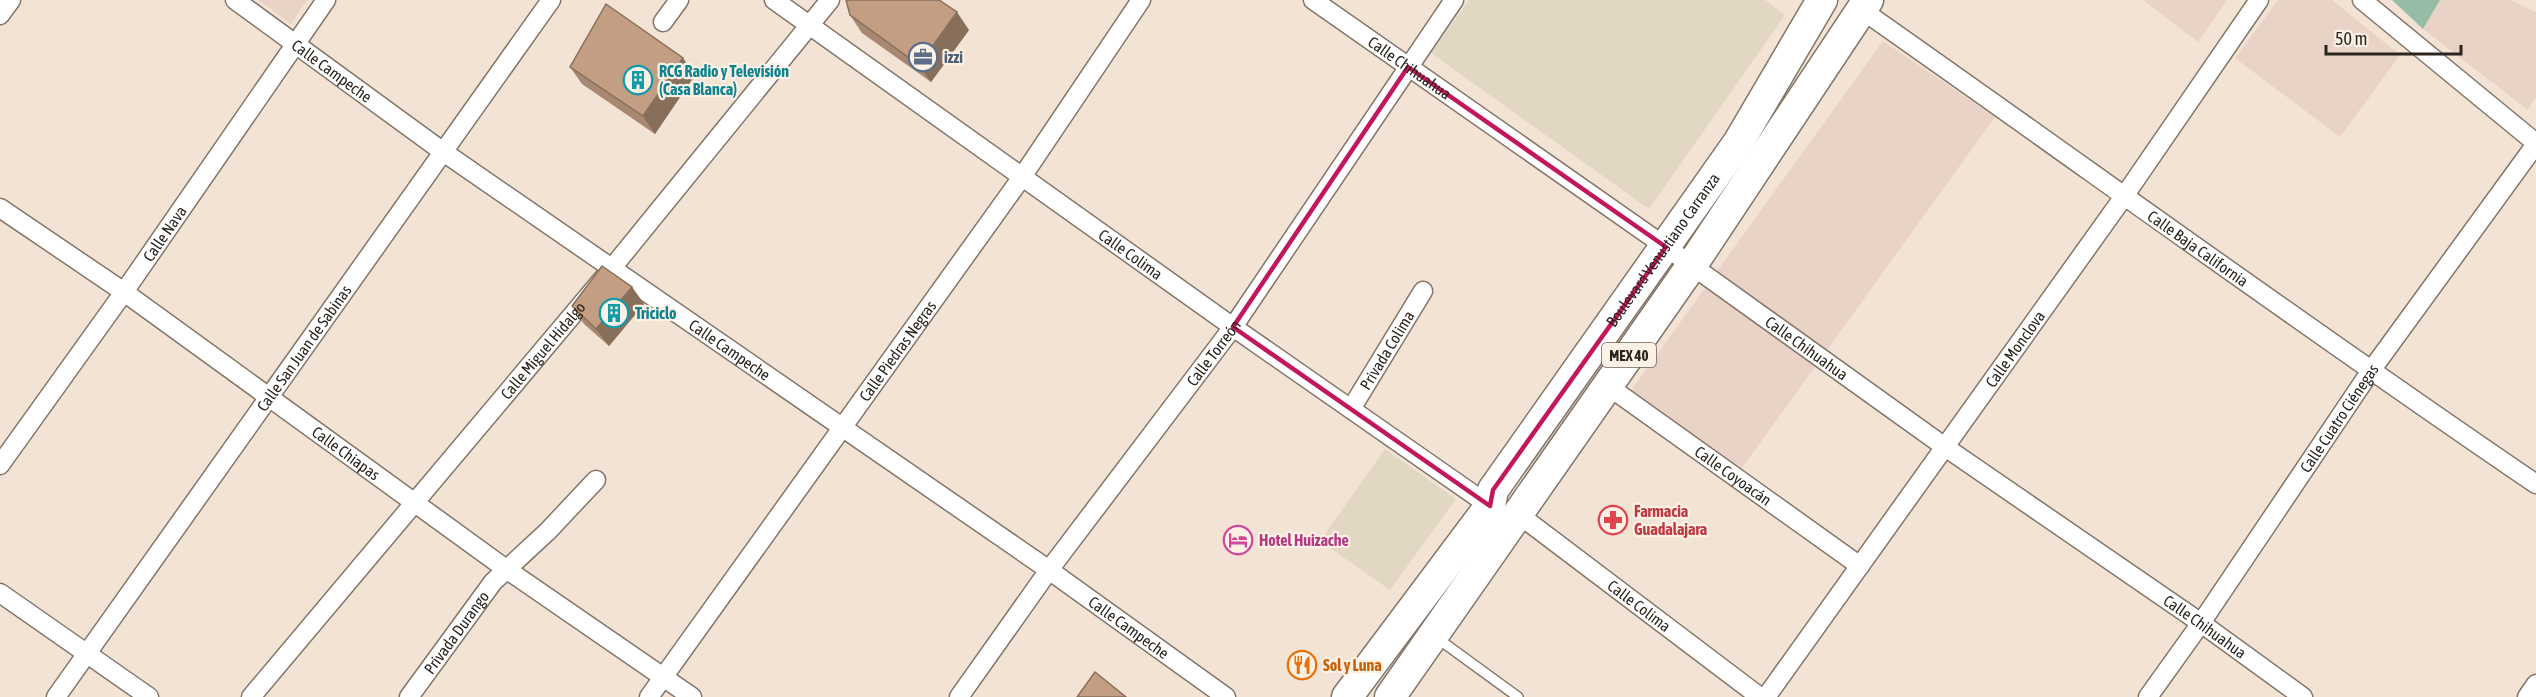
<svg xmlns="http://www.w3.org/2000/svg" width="2536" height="697" viewBox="0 0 2536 697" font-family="'Asap Condensed',sans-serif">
  <rect width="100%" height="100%" fill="#f2e3d4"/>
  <path fill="#e9d3c7" d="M258 0H307L291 24Z
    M2143 0H2227L2198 42Z
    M2278 0H2332L2400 55 2340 137 2235 58Z
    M2440 0H2510L2536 12V97L2528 110 2423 29Z
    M1883 41 1995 117 1734 479 1622 403Z"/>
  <path fill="#e1d7c3" d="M1469 0H1765L1785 15 1649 209 1431 53Z
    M1385 449 1456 499 1390 590 1320 541Z"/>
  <path fill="#95bda6" d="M2392 0H2440L2423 29Z"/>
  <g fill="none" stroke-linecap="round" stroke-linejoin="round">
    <g stroke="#837669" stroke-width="12">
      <path id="lane" d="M1437 638 1518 697"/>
    </g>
    <g stroke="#837669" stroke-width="21">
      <g id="street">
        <path id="s1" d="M235 0 442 151 1049 570 1226 697"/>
        <path id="s2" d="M774 0 1233 327 1490 506"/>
        <path id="s3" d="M1313 0 1666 247 1945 447 2201 623 2303 697"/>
        <path d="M2362 0 2536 143"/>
        <path id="s4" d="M1862 10C2087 168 2309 330 2536 484"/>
        <path d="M0 15 11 0"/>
        <path d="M663 22 679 0"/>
        <path id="s5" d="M0 208 124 292 506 569 692 697"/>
        <path id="s6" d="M1608 386 1860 566"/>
        <path id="s7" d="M1351 409 1423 291"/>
        <path id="s8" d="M0 465 124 292 326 0"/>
        <path id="s9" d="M1518 514 1760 697"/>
        <path d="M0 593 149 697"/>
        <path id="s10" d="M56 697 551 0"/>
        <path id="s11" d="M251 697 612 268 830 0"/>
        <path id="s12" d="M409 697 493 582 548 531 596 480"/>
        <path id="s13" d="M649 697 1022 177 1141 0"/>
        <path id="s14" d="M959 697 1049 570 1233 327 1454 0"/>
        <path id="s15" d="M1766 697 2125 195 2259 0"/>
        <path id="s16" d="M2148 697 2201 623 2370 372 2536 144"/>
        <path d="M2527 697 2536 684"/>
      </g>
    </g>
    <g stroke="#837669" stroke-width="33">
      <g id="primary">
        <path id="s17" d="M1347 697 1490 506 1493 490 1738 143 1822 0"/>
        <path d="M1390 697 1692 265 1868 0"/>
      </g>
    </g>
    <use href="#lane" stroke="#fff" stroke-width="9"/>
    <use href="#street" stroke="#fff" stroke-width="18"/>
    <use href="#primary" stroke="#fff" stroke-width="30"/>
  </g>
  <path fill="#a88870" d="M850 15 969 30 931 82 862 33Z
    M570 67 695 75 655 134 582 84Z
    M632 287 644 304 609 346 584 324 572 306Z"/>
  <path fill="#886f5b" d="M957 12 969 30 931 82 919 65Z
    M683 58 695 75 655 134 643 116Z
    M632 287 644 304 609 346 596 329Z"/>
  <path fill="#c39e82" stroke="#886f5b" stroke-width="1.5" d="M846 0H939L957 12 919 65 850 15Z
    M606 4 683 58 643 116 570 67Z
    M602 266 632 287 596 329 572 306Z
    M1095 672 1126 697H1077Z"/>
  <path fill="none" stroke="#c2185b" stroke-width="4.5" stroke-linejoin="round" d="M1408 67 1666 247 1493 490 1490 506 1233 327Z"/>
  <defs>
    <g id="office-ring" transform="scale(1.5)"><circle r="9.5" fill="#fdf1e5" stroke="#5c6f8a" stroke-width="1.5"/><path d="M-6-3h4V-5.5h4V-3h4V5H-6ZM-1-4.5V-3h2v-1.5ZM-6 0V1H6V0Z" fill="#5c6f8a"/></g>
    <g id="building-ring" transform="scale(1.5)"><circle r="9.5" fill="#fdf1e5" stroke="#0f9aa8" stroke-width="1.5"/><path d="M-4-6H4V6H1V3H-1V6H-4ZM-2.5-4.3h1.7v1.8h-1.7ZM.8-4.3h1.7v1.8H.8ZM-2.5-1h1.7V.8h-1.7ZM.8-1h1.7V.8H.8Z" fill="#0f9aa8"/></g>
    <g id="pharmacy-ring" transform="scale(1.5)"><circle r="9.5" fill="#fdf1e5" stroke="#e0444e" stroke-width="1.5"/><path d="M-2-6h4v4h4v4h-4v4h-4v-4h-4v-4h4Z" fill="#e0444e"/></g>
    <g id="hotel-ring" transform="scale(1.5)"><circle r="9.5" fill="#fdf1e5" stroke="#d1479c" stroke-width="1.5"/><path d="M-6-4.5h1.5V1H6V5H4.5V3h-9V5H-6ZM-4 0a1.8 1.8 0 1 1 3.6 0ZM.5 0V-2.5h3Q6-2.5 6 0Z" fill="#d1479c"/></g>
    <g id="restaurant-ring" transform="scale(1.5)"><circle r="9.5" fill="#fdf1e5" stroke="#e8710a" stroke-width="1.5"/><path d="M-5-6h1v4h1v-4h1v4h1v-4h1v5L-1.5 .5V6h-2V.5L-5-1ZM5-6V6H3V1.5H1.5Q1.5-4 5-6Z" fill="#e8710a"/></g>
  </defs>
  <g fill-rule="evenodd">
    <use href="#office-ring" x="923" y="57"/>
    <use href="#building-ring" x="638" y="80"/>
    <use href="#building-ring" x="614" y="313"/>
    <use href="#pharmacy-ring" x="1613" y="520"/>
    <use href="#hotel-ring" x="1238" y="540"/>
    <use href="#restaurant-ring" x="1302" y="665"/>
  </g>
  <g text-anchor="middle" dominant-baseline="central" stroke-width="4.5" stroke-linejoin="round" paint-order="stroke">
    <rect fill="#fdf1e5" stroke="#69625a" stroke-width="1.5" x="1602" y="343" width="54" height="24" rx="4.5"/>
    <g font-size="15" font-weight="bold" fill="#2a251f">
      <text x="1629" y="355">MEX 40</text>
    </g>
    <g font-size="16" font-weight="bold" fill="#4e5e75" stroke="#fdf1e5" text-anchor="start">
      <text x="944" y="57">izzi</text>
    </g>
    <g font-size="16" fill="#2a251f" stroke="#fdf1e5">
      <text stroke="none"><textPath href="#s3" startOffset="118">Calle Chihuahua</textPath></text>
      <text stroke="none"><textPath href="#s1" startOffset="120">Calle Campeche</textPath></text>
      <text stroke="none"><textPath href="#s8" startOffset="284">Calle Nava</textPath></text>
      <text stroke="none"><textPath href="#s4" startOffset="412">Calle Baja California</textPath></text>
      <text stroke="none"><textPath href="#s17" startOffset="549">Boulevard Venustiano Carranza</textPath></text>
      <text stroke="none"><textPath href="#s2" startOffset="438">Calle Colima</textPath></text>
      <text stroke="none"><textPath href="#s10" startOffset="428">Calle San Juan de Sabinas</textPath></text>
      <text stroke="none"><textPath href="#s3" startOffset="604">Calle Chihuahua</textPath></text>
      <text stroke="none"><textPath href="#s1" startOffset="606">Calle Campeche</textPath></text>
      <text stroke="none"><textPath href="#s13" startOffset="426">Calle Piedras Negras</textPath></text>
      <text stroke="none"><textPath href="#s7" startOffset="69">Privada Colima</textPath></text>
      <text stroke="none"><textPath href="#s15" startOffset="428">Calle Monclova</textPath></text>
      <text stroke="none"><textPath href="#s11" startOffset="453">Calle Miguel Hidalgo</textPath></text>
      <text stroke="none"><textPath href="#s14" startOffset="428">Calle Torreón</textPath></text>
      <text stroke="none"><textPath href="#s16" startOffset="338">Calle Cuatro Ciénegas</textPath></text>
      <text stroke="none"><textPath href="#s5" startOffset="424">Calle Chiapas</textPath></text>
      <text stroke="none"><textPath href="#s6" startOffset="154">Calle Coyoacán</textPath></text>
      <text stroke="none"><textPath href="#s9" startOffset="152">Calle Colima</textPath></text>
      <text stroke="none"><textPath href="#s1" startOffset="1092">Calle Campeche</textPath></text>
      <text stroke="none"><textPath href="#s3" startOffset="1090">Calle Chihuahua</textPath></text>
      <text stroke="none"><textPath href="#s12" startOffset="80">Privada Durango</textPath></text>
    </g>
    <g font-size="16" font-weight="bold" fill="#0d838f" stroke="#fdf1e5" text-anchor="start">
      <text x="659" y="71">RCG Radio y Televisión<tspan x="659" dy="18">(Casa Blanca)</tspan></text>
      <text x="635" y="313">Triciclo</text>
    </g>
    <g font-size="16" font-weight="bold" fill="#be3a42" stroke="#fdf1e5" text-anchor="start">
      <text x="1634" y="511">Farmacia<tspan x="1634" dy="18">Guadalajara</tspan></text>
    </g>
    <g font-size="16" font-weight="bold" fill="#b23c85" stroke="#fdf1e5" text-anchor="start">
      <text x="1259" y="540">Hotel Huizache</text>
    </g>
    <g font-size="16" font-weight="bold" fill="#c56008" stroke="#fdf1e5" text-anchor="start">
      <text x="1323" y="665">Sol y Luna</text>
    </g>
  </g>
  <path d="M2326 45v9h135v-9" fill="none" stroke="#2a251f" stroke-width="3"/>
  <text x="2335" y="45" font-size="18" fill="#2a251f" stroke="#fdf1e5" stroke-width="4.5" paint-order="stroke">50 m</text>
</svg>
